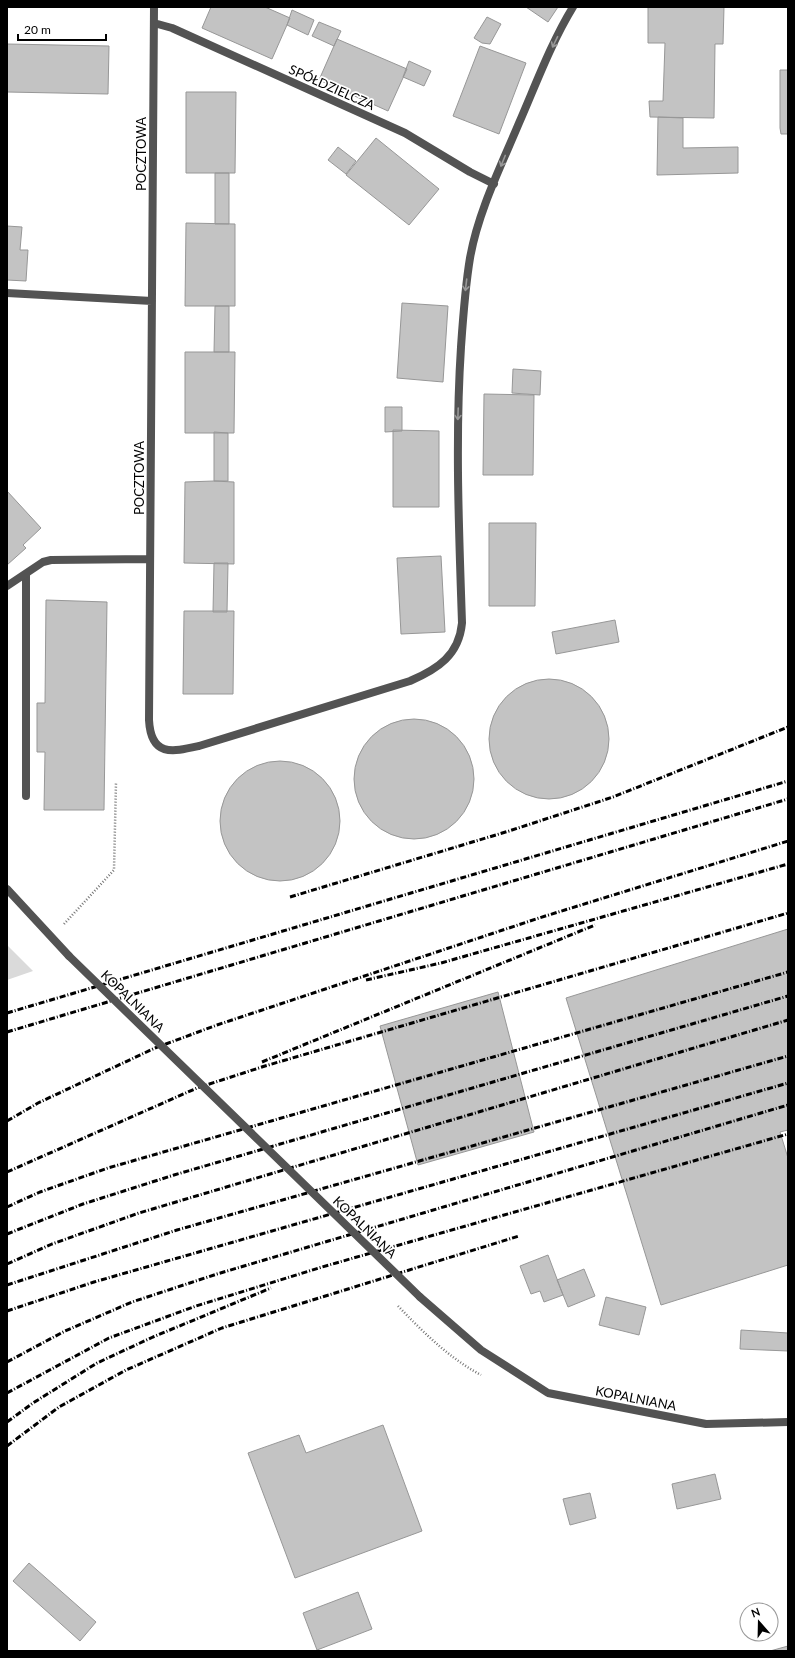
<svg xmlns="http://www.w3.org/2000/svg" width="795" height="1658" viewBox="0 0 795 1658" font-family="Lato,sans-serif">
  <rect width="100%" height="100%" fill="#fff"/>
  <path fill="#dadada" d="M7 945 33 971 7 980Z"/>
  <path fill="#c3c3c3" stroke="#979797" d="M211 7H265L290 18 272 59 202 28Z
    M526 7H558L548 22Z
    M648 7H724L723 44H715L714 118 650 117 649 101H663L665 43H648Z
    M292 10 314 20 308 35 287 25Z
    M487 17 501 24 490 44 482 43 474 38Z
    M319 22 341 31 334 46 312 36Z
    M337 39 407 69 388 111 319 80Z
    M7 44 109 46 108 94 7 92Z
    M480 46 526 63 499 134 453 116Z
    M409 61 431 71 424 86 403 77Z
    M780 70H788V134H781L780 128Z
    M186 92H236L235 173H186Z
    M658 117 683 118V148L738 147V173L657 175Z
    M376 138 439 189 409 225 346 175Z
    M338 147 356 161 346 174 328 160Z
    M215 173H229V224H215Z
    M186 223 235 224V306H185Z
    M7 226 22 227 20 250H28L26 281 7 280Z
    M402 303 448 306 443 382 397 378Z
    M215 306H229V352H214Z
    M185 352H235L234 433H185Z
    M513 369 541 371 540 395 512 393Z
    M484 394 534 395 533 475H483Z
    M385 407H402V431L385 432Z
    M393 430 439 431V507H393Z
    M214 432 228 433V481H214Z
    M214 481 234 482V564L184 563 185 482Z
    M7 491 41 528 23 545 26 548 7 565Z
    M489 523H536L535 606H489Z
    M441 556 445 632 401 634 397 558Z
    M214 563H228L227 612H213Z
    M46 600 107 602 104 810H44L45 752H37V703H45Z
    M184 611H234L233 694H183Z
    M615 620 619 642 556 654 552 632Z
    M489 739a60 60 0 1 1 120 0a60 60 0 1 1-120 0Z
    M354 779a60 60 0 1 1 120 0a60 60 0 1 1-120 0Z
    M220 821a60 60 0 1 1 120 0a60 60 0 1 1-120 0Z
    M788 929V1130L780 1132 788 1158V1265L661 1305 566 998Z
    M498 992 534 1132 418 1165 380 1026Z
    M548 1255 563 1295 544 1302 540 1291 531 1294 520 1266Z
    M584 1269 595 1296 568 1307 557 1280Z
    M606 1297 646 1307 639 1335 599 1325Z
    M741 1330 788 1333V1351L740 1349Z
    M383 1425 422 1531 295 1578 248 1453 299 1435 306 1453Z
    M715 1474 721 1499 677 1509 672 1484Z
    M590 1493 596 1518 570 1525 563 1499Z
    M29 1563 96 1622 80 1641 13 1581Z
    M358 1592 372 1629 317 1650 303 1613Z
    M788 1646V1651H770Z"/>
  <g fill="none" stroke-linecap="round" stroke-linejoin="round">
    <path stroke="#757575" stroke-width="2.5" stroke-dasharray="1 2" stroke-linecap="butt" d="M64 924 114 870 116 782
      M398 1306C423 1332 449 1358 481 1375"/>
    <path stroke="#535353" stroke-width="8" d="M26 796V575"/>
    <path stroke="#535353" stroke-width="8" d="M154 7 149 720C151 757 172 752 199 746L410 681C438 669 459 655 462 623 459 531 455 439 461 347 463 318 465 288 470 258 478 212 501 166 519 123 536 84 551 43 573 7
      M154 23 172 28 405 133 470 172 494 184
      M7 293 152 301
      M7 586 43 562 51 560 150 559
      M7 889 69 956
      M420 1297 481 1350 548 1393 706 1424 788 1422"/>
    <path stroke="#000" stroke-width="3" stroke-dasharray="6 2 1 2" stroke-linecap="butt" d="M290 897 509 831 613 797 788 727
      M366 980 441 963 788 864
      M7 1013 788 781
      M7 1032 788 799
      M262 1062 595 925
      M7 1121 38 1103 155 1048 217 1025 539 918 788 841
      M7 1172 197 1088 265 1066 788 913
      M7 1207 40 1192 108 1168 788 972
      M7 1234 83 1204 174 1175 788 996
      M7 1264 52 1244 139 1213 788 1020
      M7 1285 177 1230 788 1056
      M7 1311 94 1282 788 1083
      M7 1362 65 1331 132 1302 217 1274 788 1105
      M7 1393 109 1338 196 1306 322 1267 788 1134
      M7 1422 33 1403 97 1363 153 1337 271 1288
      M7 1446 59 1407 126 1370 222 1328 519 1236"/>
    <path stroke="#535353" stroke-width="8" d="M69 956 420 1297"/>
  </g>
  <defs><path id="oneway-shaft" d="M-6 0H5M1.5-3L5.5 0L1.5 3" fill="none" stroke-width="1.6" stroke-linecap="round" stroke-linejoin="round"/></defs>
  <g stroke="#989898">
    <use href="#oneway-shaft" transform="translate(555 42) rotate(116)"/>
    <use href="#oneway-shaft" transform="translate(503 161) rotate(112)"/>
    <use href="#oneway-shaft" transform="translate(466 285) rotate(97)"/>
    <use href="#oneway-shaft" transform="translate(458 414) rotate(92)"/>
  </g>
  <g text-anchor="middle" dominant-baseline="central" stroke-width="3.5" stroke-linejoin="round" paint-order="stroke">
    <g font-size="13" fill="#000" stroke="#fff">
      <text transform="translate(332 87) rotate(24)">SPÓŁDZIELCZA</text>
      <text transform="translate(141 154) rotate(-90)">POCZTOWA</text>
      <text transform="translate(139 478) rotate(-90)">POCZTOWA</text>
      <text transform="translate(133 1001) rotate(44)">KOPALNIANA</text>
      <text transform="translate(365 1227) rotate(44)">KOPALNIANA</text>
      <text transform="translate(636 1398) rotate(11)">KOPALNIANA</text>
    </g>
  </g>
  <rect width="795" height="1658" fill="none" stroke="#000000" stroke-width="16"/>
  <g transform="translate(759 1622) rotate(340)"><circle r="19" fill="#ffffff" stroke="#999999"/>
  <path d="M0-3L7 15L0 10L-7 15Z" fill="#000000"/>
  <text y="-6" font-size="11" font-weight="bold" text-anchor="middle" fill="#000000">N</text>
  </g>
  <path d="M18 34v6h88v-6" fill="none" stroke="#000000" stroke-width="2"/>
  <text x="24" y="34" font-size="12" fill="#000000" stroke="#ffffff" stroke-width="3" paint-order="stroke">20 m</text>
</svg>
